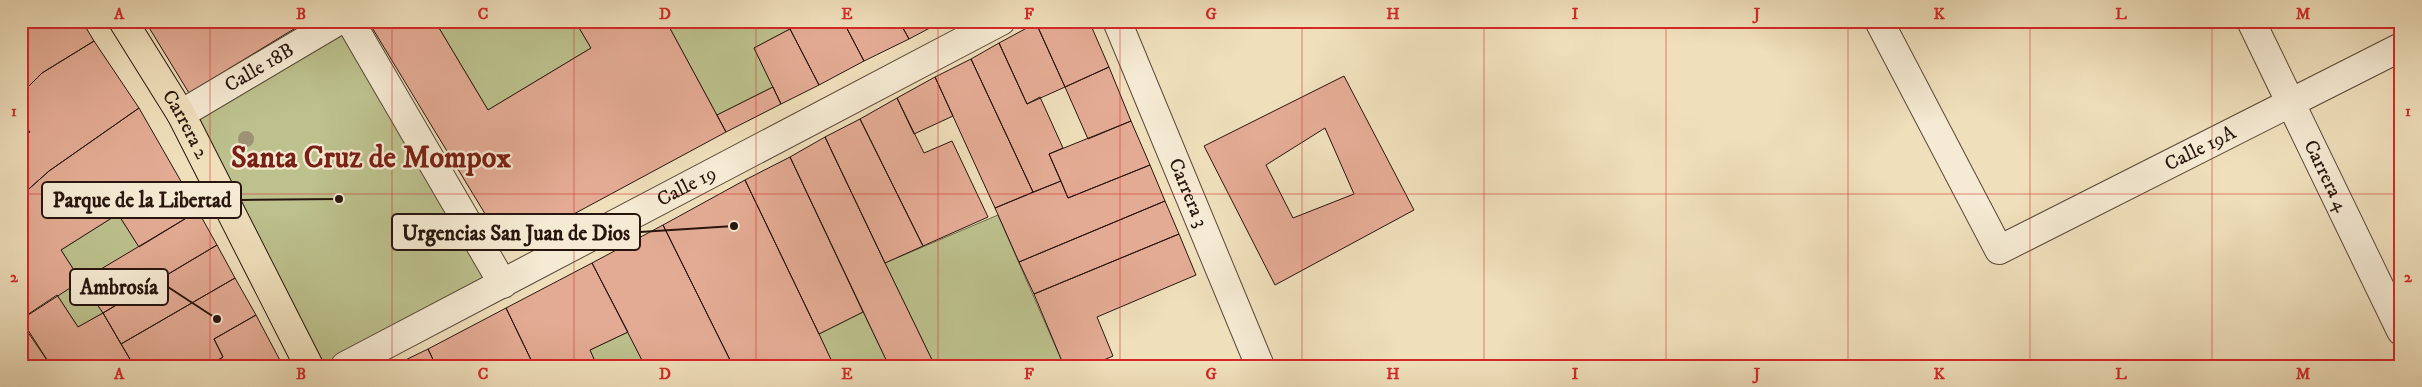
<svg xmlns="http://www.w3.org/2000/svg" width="2422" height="387" viewBox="0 0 2422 387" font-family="'IM FELL DW Pica',serif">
  <rect width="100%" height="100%" fill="#efdfbb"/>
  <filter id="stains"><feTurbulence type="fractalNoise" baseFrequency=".004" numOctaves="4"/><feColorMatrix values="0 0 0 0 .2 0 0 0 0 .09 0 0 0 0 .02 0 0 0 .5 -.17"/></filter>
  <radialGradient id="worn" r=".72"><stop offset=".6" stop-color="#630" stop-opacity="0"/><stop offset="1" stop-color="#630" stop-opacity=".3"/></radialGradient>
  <path fill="#bcc18d" stroke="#726b4e" d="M338 21 503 284 345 366H309L181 114Z
    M438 21H575L591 48 488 110 436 23Z
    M666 21H786L790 29 754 48 773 87 717 115Z
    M118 214 139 247 81 281 103 313 78 327 57 295 81 281 61 250Z
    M998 215 1064 366H935L885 263Z
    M863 312 889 366H834L819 334Z
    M628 332 645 366H597L590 350Z"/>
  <path fill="#e4ab94" stroke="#28150e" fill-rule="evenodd" d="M21 21H82L94 41 42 73 21 94Z
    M145 21H307L189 93Z
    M368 21H438L436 23 488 110 591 48 575 21H666L726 132 507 250Z
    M786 21H808L790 29Z
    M808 21H843L864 61 819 85 790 29Z
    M843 21H899L909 39 864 61Z
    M899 21H943L909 39Z
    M1040 21H1089L1109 67 1065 87 1036 23Z
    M1036 23 1065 87 1027 104 999 43Z
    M790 29 819 85 781 104 754 48Z
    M94 41 139 108 49 171 21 196V141L30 132 21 121V94L42 73Z
    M999 43 1027 104 1040 97 1063 148 1049 154 1061 181 1033 192 971 59Z
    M971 59 1033 192 995 208 935 77Z
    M1109 67 1131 121 1088 139 1065 87Z
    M1344 76 1414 210 1275 285 1204 146ZM1325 128 1354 194 1293 218 1266 165Z
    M935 77 953 116 914 134 897 98Z
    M773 87 781 104 726 132 717 115Z
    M897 98 924 153 952 141 988 217 923 246 860 119Z
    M139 108 198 211 139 247 118 214 61 250 81 281 25 317 21 312V196L49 171Z
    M860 119 923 246 885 263 825 137Z
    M1131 121 1150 165 1068 198 1049 154Z
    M825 137 885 263 935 366H889L790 157Z
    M790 157 863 312 819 334 745 180Z
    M1150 165 1165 201 1019 262 995 208 1061 181 1068 198Z
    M745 180 819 334 834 366H733L663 225Z
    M1165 201 1179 234 1034 294 1019 262Z
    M198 211 217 245 103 313 81 281Z
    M663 225 733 366H645L592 263Z
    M1179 234 1196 275 1097 317 1113 356 1090 366H1064L1034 294Z
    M217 245 235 278 121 344 103 313Z
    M592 263 628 332 590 350 597 366H534L506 308Z
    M235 278 256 315 214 339 223 357 208 366H134L121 344Z
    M57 295 78 327 103 313 134 366H51L21 319Z
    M506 308 534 366H436L428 349Z
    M256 315 283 366H208L223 357 214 339Z
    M21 322 51 366H21Z
    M428 349 436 366H393Z"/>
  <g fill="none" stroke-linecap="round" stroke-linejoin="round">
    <g stroke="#5a4839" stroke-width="30">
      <g id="minor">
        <path d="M350 21 503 284"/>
        <path id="s1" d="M1117 21 1260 366"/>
        <path id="s2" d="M1879 21 1999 250 2401 47"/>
        <path id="s3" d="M2251 21 2401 331"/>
        <path id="s4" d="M181 114 338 21"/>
        <path id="s5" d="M345 366 1001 21"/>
      </g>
    </g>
    <g stroke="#28150e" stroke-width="30">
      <g id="major">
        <path id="s6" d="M123 21 181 114 309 366"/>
      </g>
    </g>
    <use href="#minor" stroke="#f5ead3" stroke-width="28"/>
    <use href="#major" stroke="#efdfbb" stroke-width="28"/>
  </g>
  <circle fill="#9e9174" cx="246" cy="139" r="8"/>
  <path fill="none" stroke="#d62828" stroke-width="1" stroke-opacity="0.55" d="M210 21V366M392 21V366M574 21V366M756 21V366M938 21V366M1120 21V366M1302 21V366M1484 21V366M1666 21V366M1848 21V366M2030 21V366M2212 21V366M21 194H2401"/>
  <g text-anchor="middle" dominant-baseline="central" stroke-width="4.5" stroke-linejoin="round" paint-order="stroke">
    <g font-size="20" fill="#28150e" stroke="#f5ead3">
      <text stroke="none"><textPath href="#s4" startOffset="91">Calle 18B</textPath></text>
      <text stroke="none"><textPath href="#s6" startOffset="121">Carrera 2</textPath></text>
      <text stroke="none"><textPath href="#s2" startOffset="484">Calle 19A</textPath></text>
      <text stroke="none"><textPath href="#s3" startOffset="172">Carrera 4</textPath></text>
      <text stroke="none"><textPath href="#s5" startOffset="386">Calle 19</textPath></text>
      <text stroke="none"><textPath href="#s1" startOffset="186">Carrera 3</textPath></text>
    </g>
    <g font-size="30" font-weight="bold" fill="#7a1f14" stroke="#f5ead3">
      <text x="371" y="158">Santa Cruz de Mompox</text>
    </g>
  </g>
  <path fill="none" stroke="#28150e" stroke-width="2" d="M339 199L241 200M734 226L640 232M217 319L168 287"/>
  <g fill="#28150e" stroke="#f5ead3" stroke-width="2">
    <circle cx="339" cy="199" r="5"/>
    <circle cx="734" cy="226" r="5"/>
    <circle cx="217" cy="319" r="5"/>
  </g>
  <g fill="#f5ead3" stroke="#28150e" stroke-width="2">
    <rect x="42" y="182" width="199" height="36" rx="5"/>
    <rect x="392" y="214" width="248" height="36" rx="5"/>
    <rect x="70" y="269" width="98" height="36" rx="5"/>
  </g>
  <g font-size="21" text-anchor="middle" font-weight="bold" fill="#28150e">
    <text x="142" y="207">Parque de la Libertad</text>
    <text x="516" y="240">Urgencias San Juan de Dios</text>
    <text x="119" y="294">Ambrosía</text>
  </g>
  <rect width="2422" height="387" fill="none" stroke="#efdfbb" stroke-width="55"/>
  <rect x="28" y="28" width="2366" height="332" fill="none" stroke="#d62828" stroke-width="2"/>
  <g font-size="16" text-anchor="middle" font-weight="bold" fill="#d62828">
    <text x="119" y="19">A</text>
    <text x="301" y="19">B</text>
    <text x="483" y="19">C</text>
    <text x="665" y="19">D</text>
    <text x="847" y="19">E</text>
    <text x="1029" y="19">F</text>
    <text x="1211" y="19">G</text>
    <text x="1393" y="19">H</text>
    <text x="1575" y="19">I</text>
    <text x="1757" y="19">J</text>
    <text x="1939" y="19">K</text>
    <text x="2121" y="19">L</text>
    <text x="2303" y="19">M</text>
    <text x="14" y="116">1</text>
    <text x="2408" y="116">1</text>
    <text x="14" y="282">2</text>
    <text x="2408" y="282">2</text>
    <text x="119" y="379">A</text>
    <text x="301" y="379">B</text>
    <text x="483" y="379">C</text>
    <text x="665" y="379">D</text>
    <text x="847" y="379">E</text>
    <text x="1029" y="379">F</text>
    <text x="1211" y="379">G</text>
    <text x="1393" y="379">H</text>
    <text x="1575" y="379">I</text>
    <text x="1757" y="379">J</text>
    <text x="1939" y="379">K</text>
    <text x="2121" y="379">L</text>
    <text x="2303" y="379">M</text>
  </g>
  <rect width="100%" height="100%" filter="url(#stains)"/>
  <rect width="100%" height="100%" fill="url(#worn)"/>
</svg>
